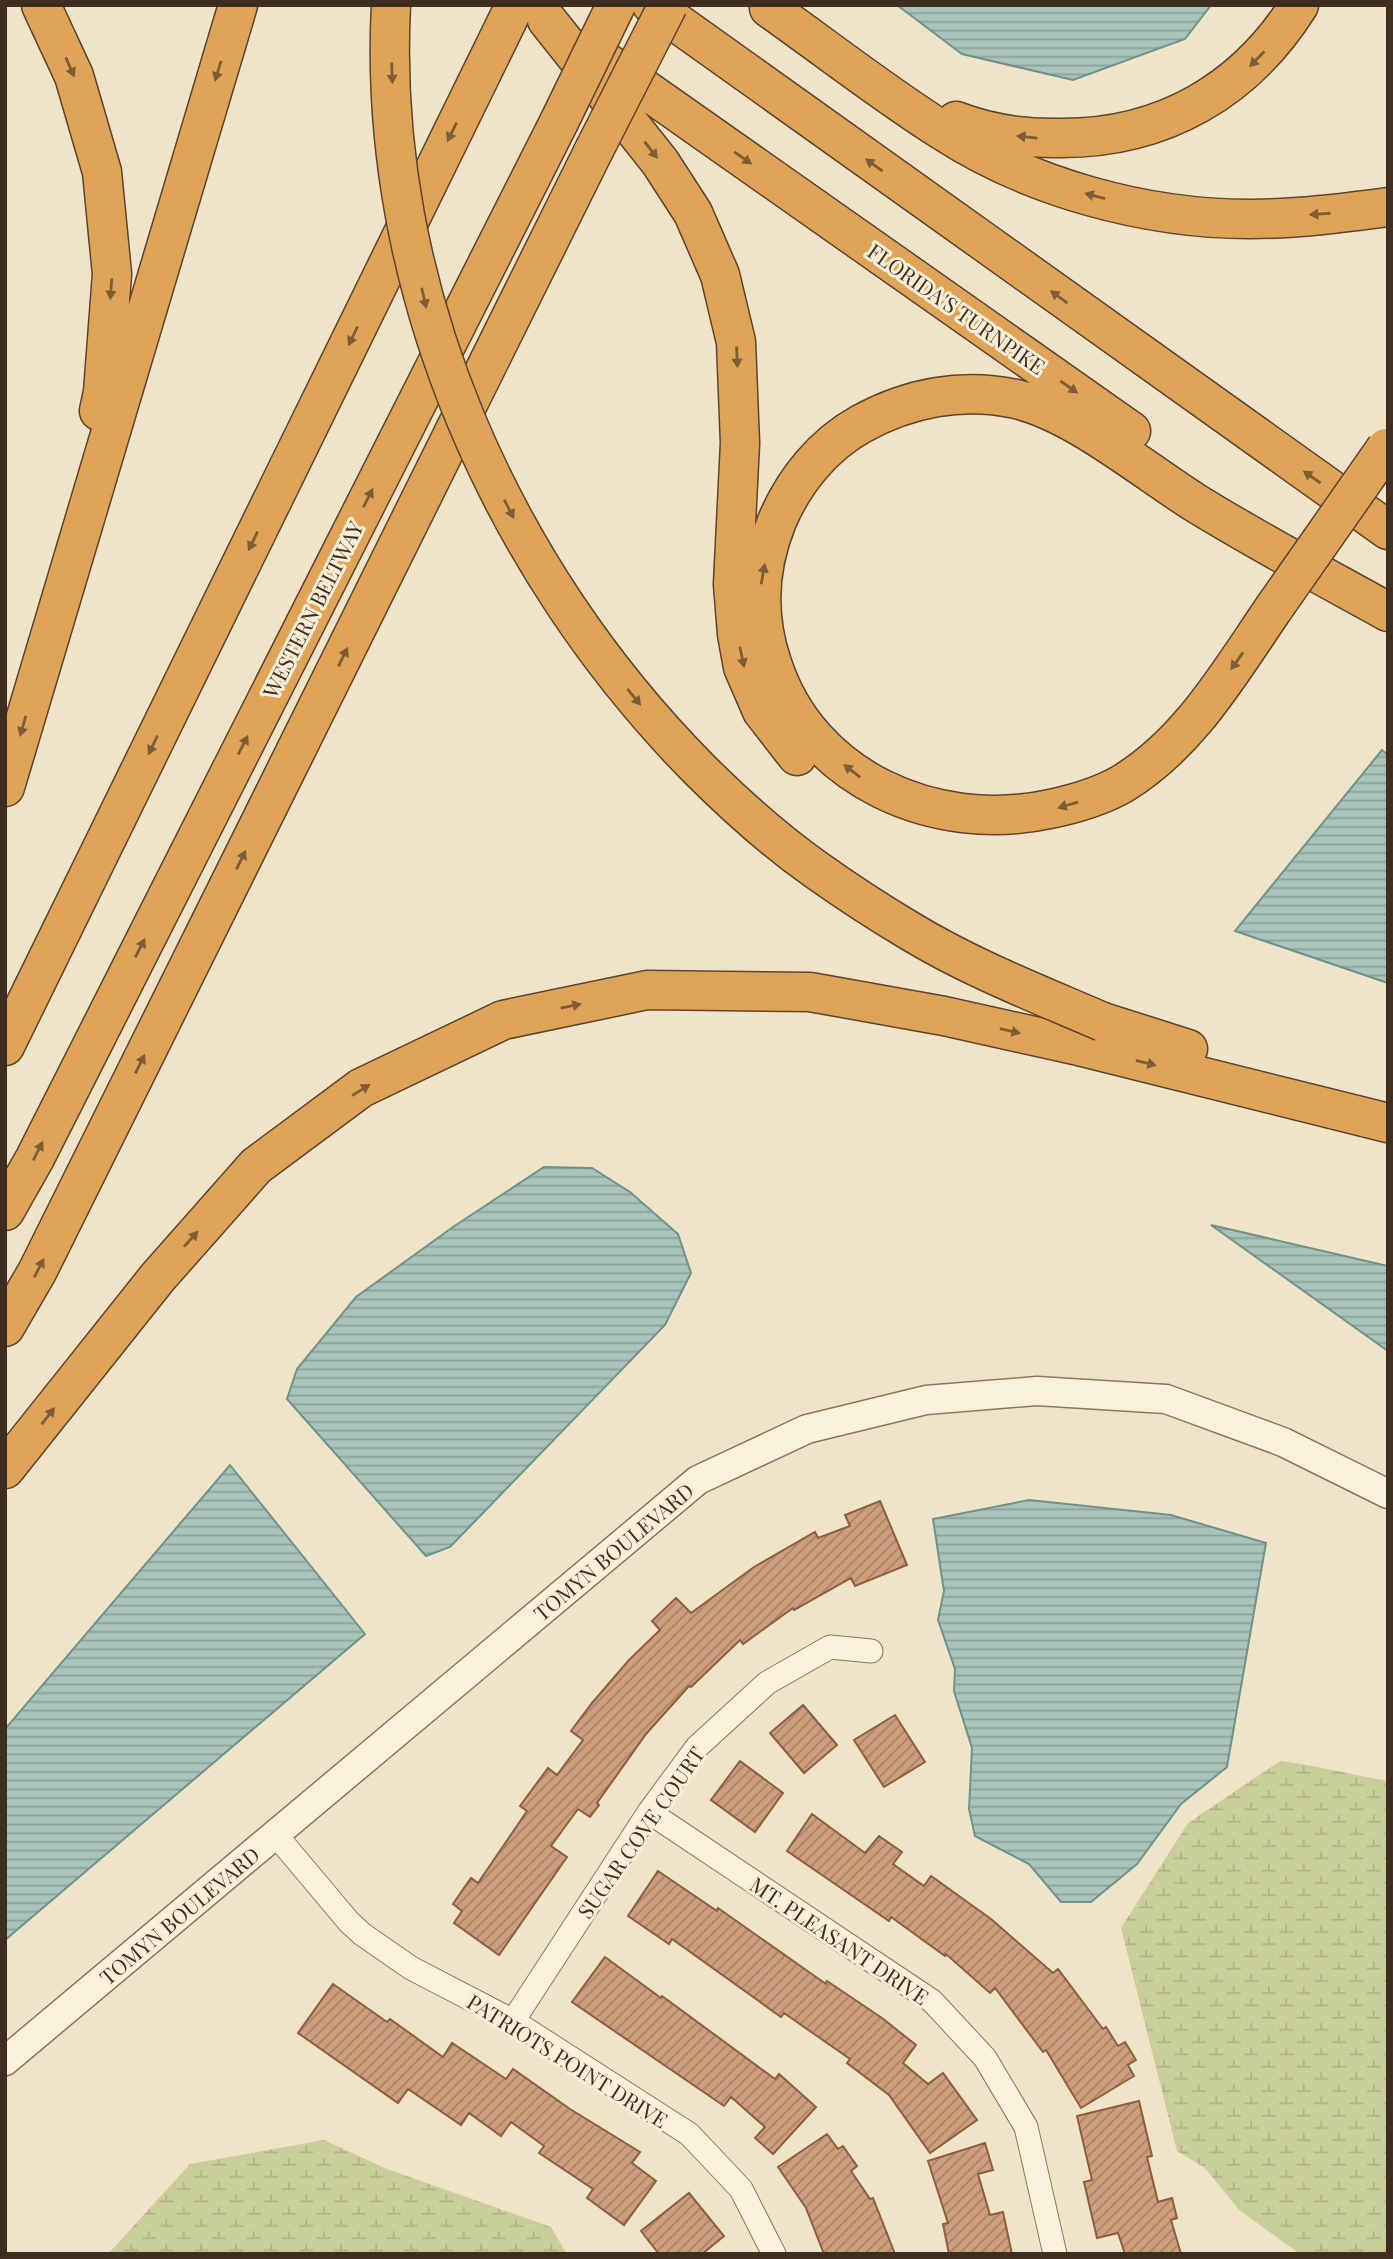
<svg xmlns="http://www.w3.org/2000/svg" width="1393" height="2259" viewBox="0 0 1393 2259" font-family="'Playfair Display',serif">
  <defs>
    <pattern id="wetland-marsh" width="20" height="14" patternUnits="userSpaceOnUse" patternTransform="scale(1.75)"><rect width="20" height="14" fill="#c9cf9b"/><path d="M1 5h8M5 5V1M11 12h8M15 12V8" fill="none" stroke="#aeb285"/></pattern>
    <pattern id="water-rules" width="6" height="5" patternUnits="userSpaceOnUse" patternTransform="scale(1.75)"><rect width="6" height="5" fill="#a9c4bc"/><path d="M0 2.5h6" fill="none" stroke="#8ba098"/></pattern>
    <pattern id="building-hatch" width="6" height="6" patternUnits="userSpaceOnUse" patternTransform="scale(1.75)"><rect width="6" height="6" fill="#cf9f7d"/><path d="M-1 1l2-2M0 6l6-6M5 7l2-2" fill="none" stroke="#a98266"/></pattern>
  </defs>
  <rect width="100%" height="100%" fill="#f0e4c8"/>
  <path fill="url(#wetland-marsh)" d="M1280 1761C1316 1765 1351 1775 1388 1781V2254H1300L1239 2210 1205 2168 1177 2151 1121 1928 1188 1823Z
    M324 2140 387 2169 551 2227 567 2254H108L190 2164Z"/>
  <path fill="url(#water-rules)" stroke="#6f938a" stroke-width="2" d="M897 5H1211L1185 39 1073 80 962 54Z
    M1382 750 1388 755V983L1235 931Z
    M544 1167 592 1168 630 1192 678 1234 691 1273 665 1325 450 1547 426 1556 287 1399 297 1369 356 1297 453 1227Z
    M1211 1225 1388 1266V1351Z
    M230 1465 365 1634 5 1940V1729Z
    M1029 1500 1171 1515 1266 1543 1227 1767 1181 1804 1137 1864 1091 1902H1061L1029 1864 975 1836 969 1809 972 1748 954 1691 955 1669 938 1620 944 1591 933 1519Z"/>
  <path fill="url(#building-hatch)" stroke="#8d5f41" stroke-width="2" d="M880 1501 907 1565 855 1586 851 1578 794 1610 793 1608 743 1644 740 1640 691 1687 689 1686 646 1734 597 1803 599 1805 590 1817 578 1809 551 1846 567 1857 499 1955 454 1923 462 1911 453 1904 471 1878 478 1883 527 1811 520 1806 548 1768 557 1775 583 1740 571 1731 592 1703 629 1660 660 1630 652 1621 676 1598 691 1613 754 1567 815 1532 818 1538 850 1526 845 1515Z
    M803 1705 837 1745 804 1773 770 1733Z
    M895 1715 925 1762 884 1787 854 1740Z
    M740 1761 783 1793 755 1832 711 1800Z
    M812 1814 865 1853 879 1836 902 1852 893 1864 924 1886 931 1876 991 1919 1053 1973 1058 1969 1103 2029 1106 2027 1118 2046 1125 2042 1136 2060 1128 2065 1134 2076 1081 2108 1046 2050 1043 2052 995 1988 990 1993 946 1954 945 1956 891 1917 889 1921 787 1851Z
    M658 1871 717 1911 718 1908 826 1984 827 1981 882 2018 916 2045 903 2063 928 2084 943 2073 977 2120 930 2153 889 2095 847 2063 850 2059 784 2013 781 2017 672 1939 669 1944 628 1916Z
    M605 1957 661 1998 662 1996 775 2079 779 2074 816 2107 773 2154 755 2138 765 2127 731 2097 724 2106 572 2002Z
    M333 1984 387 2022 390 2019 443 2057 452 2043 506 2079 513 2069 570 2109 640 2152 632 2163 656 2181 624 2225 587 2198 593 2189 539 2153 544 2146 511 2122 501 2136 469 2113 461 2125 408 2089 398 2103 298 2033Z
    M1139 2101 1152 2156 1147 2157 1158 2202 1172 2198 1177 2218 1171 2220 1181 2254H1125L1118 2233 1097 2238 1084 2182 1092 2180 1077 2116Z
    M827 2134 838 2149 843 2146 857 2166 851 2171 870 2199 873 2198 895 2254H824L806 2208 778 2167Z
    M985 2143 993 2170 978 2174 990 2215 1003 2212 1012 2254H949L943 2224 948 2223 928 2161Z
    M689 2193 724 2236 702 2254H659L641 2231Z"/>
  <g fill="none" stroke-linecap="round" stroke-linejoin="round">
    <g stroke="#8d765c" stroke-width="25">
      <path id="minor" d="M649 1812 932 2001 985 2058 1026 2127 1055 2254
        M275 1834 349 1922 362 1934 411 1968 513 2021 689 2134 741 2189 774 2254
        M513 2021 649 1812 697 1747 767 1683 830 1647 871 1651"/>
    </g>
    <g stroke="#8d765c" stroke-width="31">
      <path id="tertiary" d="M5 2061 698 1480 807 1429 926 1400 1037 1391 1166 1399 1283 1442 1388 1494"/>
    </g>
    <g stroke="#5b4430" stroke-width="41">
      <path id="motorway" d="M41 5 74 76 102 172 112 274 103 392 99 411
        M652 5 1388 530
        M769 8C827 49 883 93 943 131 1031 188 1146 219 1250 219 1296 219 1343 213 1388 207
        M547 20 660 162 693 213 720 275 736 342 740 443 733 584 737 634 743 667 762 711 797 756
        M602 59 1131 431
        M956 121C990 134 1025 139 1062 138 1163 138 1245 91 1299 5
        M1276 605C1231 670 1191 742 1122 784 1101 796 1074 804 1050 809 935 834 809 779 772 663 756 616 758 568 777 521 794 481 823 445 861 424 908 398 962 387 1016 399 1075 413 1142 469 1194 502 1257 541 1323 576 1388 612
        M5 787 238 5
        M1103 1022 1188 1049
        M5 1046 515 5
        M5 1211 35 1158 559 122
        M5 1327 37 1272 594 150
        M5 1469 158 1277 256 1166 361 1088 503 1020 647 990 810 992 944 1016 1079 1046 1388 1123"/>
    </g>
    <use href="#minor" stroke="#faf1dc" stroke-width="23"/>
    <use href="#tertiary" stroke="#faf1dc" stroke-width="28"/>
    <use href="#motorway" stroke="#e0a458" stroke-width="38"/>
    <g stroke="#5b4430" stroke-width="41" stroke-linecap="butt">
      <path id="motorway-bridge" d="M391 5C376 288 502 570 699 769 735 805 774 840 815 869 846 891 878 912 910 931 971 968 1038 994 1103 1022
        M559 122 616 5
        M594 150 668 5
        M1276 605 1386 448"/>
    </g>
    <use href="#motorway-bridge" stroke="#e0a458" stroke-width="38"/>
  </g>
  <defs><path id="oneway-solid" d="M-6-.8H1V-3.2L6.5 0L1 3.2V.8H-6Z" transform="scale(1.75)"/></defs>
  <g fill="#7e5d36">
    <use href="#oneway-solid" transform="translate(1257 59) rotate(134)"/>
    <use href="#oneway-solid" transform="translate(70 67) rotate(66)"/>
    <use href="#oneway-solid" transform="translate(218 71) rotate(107)"/>
    <use href="#oneway-solid" transform="translate(392 73) rotate(88)"/>
    <use href="#oneway-solid" transform="translate(452 132) rotate(116)"/>
    <use href="#oneway-solid" transform="translate(1027 137) rotate(-174)"/>
    <use href="#oneway-solid" transform="translate(651 150) rotate(52)"/>
    <use href="#oneway-solid" transform="translate(743 158) rotate(35)"/>
    <use href="#oneway-solid" transform="translate(874 165) rotate(-144)"/>
    <use href="#oneway-solid" transform="translate(1095 196) rotate(-165)"/>
    <use href="#oneway-solid" transform="translate(1320 214) rotate(176)"/>
    <use href="#oneway-solid" transform="translate(111 289) rotate(94)"/>
    <use href="#oneway-solid" transform="translate(1059 297) rotate(-144)"/>
    <use href="#oneway-solid" transform="translate(424 298) rotate(77)"/>
    <use href="#oneway-solid" transform="translate(353 336) rotate(116)"/>
    <use href="#oneway-solid" transform="translate(737 357) rotate(88)"/>
    <use href="#oneway-solid" transform="translate(1069 387) rotate(35)"/>
    <use href="#oneway-solid" transform="translate(1312 477) rotate(-145)"/>
    <use href="#oneway-solid" transform="translate(368 498) rotate(-63)"/>
    <use href="#oneway-solid" transform="translate(509 509) rotate(63)"/>
    <use href="#oneway-solid" transform="translate(253 541) rotate(116)"/>
    <use href="#oneway-solid" transform="translate(763 574) rotate(-80)"/>
    <use href="#oneway-solid" transform="translate(343 657) rotate(-64)"/>
    <use href="#oneway-solid" transform="translate(742 657) rotate(78)"/>
    <use href="#oneway-solid" transform="translate(1237 661) rotate(125)"/>
    <use href="#oneway-solid" transform="translate(634 697) rotate(51)"/>
    <use href="#oneway-solid" transform="translate(23 726) rotate(106)"/>
    <use href="#oneway-solid" transform="translate(153 745) rotate(116)"/>
    <use href="#oneway-solid" transform="translate(243 745) rotate(-63)"/>
    <use href="#oneway-solid" transform="translate(852 771) rotate(-142)"/>
    <use href="#oneway-solid" transform="translate(1068 805) rotate(164)"/>
    <use href="#oneway-solid" transform="translate(241 860) rotate(-64)"/>
    <use href="#oneway-solid" transform="translate(140 948) rotate(-63)"/>
    <use href="#oneway-solid" transform="translate(571 1006) rotate(-12)"/>
    <use href="#oneway-solid" transform="translate(1010 1031) rotate(13)"/>
    <use href="#oneway-solid" transform="translate(1146 1063) rotate(14)"/>
    <use href="#oneway-solid" transform="translate(140 1064) rotate(-64)"/>
    <use href="#oneway-solid" transform="translate(361 1090) rotate(-32)"/>
    <use href="#oneway-solid" transform="translate(38 1151) rotate(-63)"/>
    <use href="#oneway-solid" transform="translate(191 1239) rotate(-48)"/>
    <use href="#oneway-solid" transform="translate(39 1268) rotate(-63)"/>
    <use href="#oneway-solid" transform="translate(48 1416) rotate(-52)"/>
  </g>
  <g text-anchor="middle" dominant-baseline="central" stroke-width="6" stroke-linejoin="round" paint-order="stroke">
    <g font-size="21" fill="#3d2e20" stroke="#f7eed8">
      <text transform="translate(957 308) rotate(35)">FLORIDA'S TURNPIKE</text>
      <text transform="translate(312 609) rotate(-63)">WESTERN BELTWAY</text>
      <text transform="translate(613 1551) rotate(-40)">TOMYN BOULEVARD</text>
      <text transform="translate(640 1832) rotate(-55)">SUGAR COVE COURT</text>
      <text transform="translate(179 1915) rotate(-40)">TOMYN BOULEVARD</text>
      <text transform="translate(840 1940) rotate(34)">MT. PLEASANT DRIVE</text>
      <text transform="translate(568 2060) rotate(32)">PATRIOTS POINT DRIVE</text>
    </g>
  </g>
  <rect width="1393" height="2259" fill="none" stroke="#3d2e20" stroke-width="14"/>
</svg>
